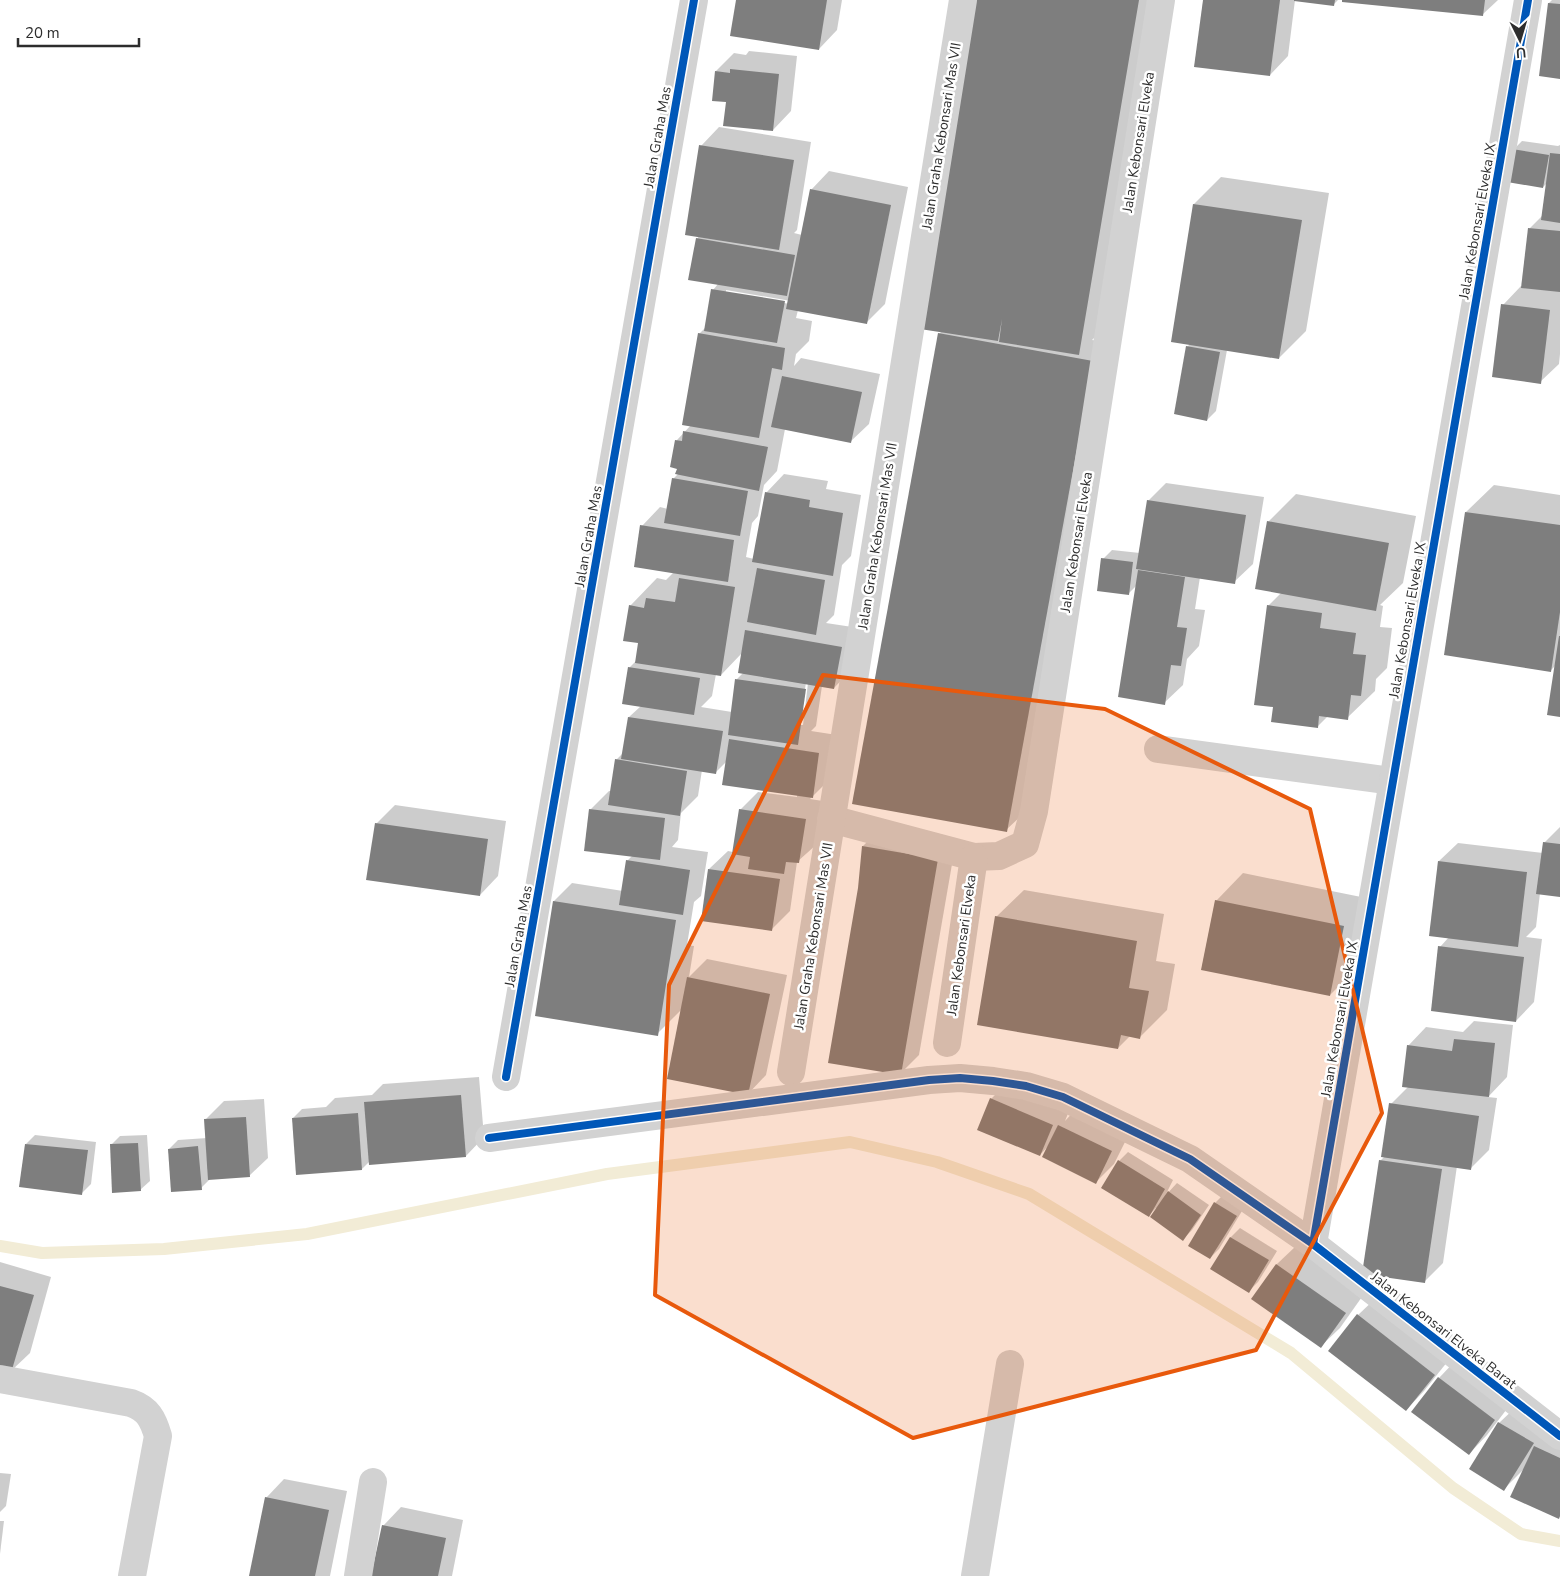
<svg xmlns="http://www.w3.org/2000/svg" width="1560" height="1576" viewBox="0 0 1560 1576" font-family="'Nunito Sans',sans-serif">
<rect width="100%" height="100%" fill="#fff"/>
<g fill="#0003" fill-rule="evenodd">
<path d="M 737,0 L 842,0 L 837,30 L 819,49 Z"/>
<path d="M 977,0 L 1154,0 L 1097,335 L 1092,340 L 1111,343 L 1025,812 L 1006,830 L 939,334 L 942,331 Z"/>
<path d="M 1205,0 L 1338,0 L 1333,5 L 1295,0 L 1288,56 L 1270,75 Z"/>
<path d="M 1344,0 L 1498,0 L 1482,15 Z"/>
<path d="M 1552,0 L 1560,0 L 1560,78 L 1549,3 Z"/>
<path d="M 749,51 L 797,56 L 791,111 L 773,130 L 727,101 L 716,71 L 734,53 L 746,55 Z"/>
<path d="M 719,127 L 811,142 L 797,230 L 794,233 L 802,235 L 811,190 L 829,171 L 908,187 L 885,304 L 866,323 L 798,310 L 796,318 L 812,321 L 809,341 L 796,354 L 794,366 L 801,358 L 880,374 L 869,424 L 850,442 L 785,429 L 777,471 L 764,485 L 758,516 L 752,523 L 746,557 L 754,559 L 766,493 L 784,474 L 828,481 L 826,489 L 861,495 L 851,556 L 842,565 L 834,615 L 826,623 L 859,628 L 852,669 L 834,688 L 822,686 L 816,726 L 811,731 L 837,735 L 831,778 L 810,799 L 823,801 L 817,844 L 797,862 L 790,911 L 772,929 L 709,869 L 728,851 L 733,852 L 740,810 L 758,792 L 797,797 L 797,795 L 727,761 L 716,772 L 702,770 L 698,796 L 681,813 L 678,840 L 672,847 L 708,852 L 701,896 L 694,902 L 687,945 L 694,946 L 689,977 L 707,959 L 787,975 L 766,1075 L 748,1094 L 682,1009 L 657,1034 L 545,954 L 554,901 L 572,883 L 623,891 L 627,861 L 633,855 L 590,810 L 609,791 L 611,791 L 616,760 L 623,753 L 629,717 L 641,706 L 629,668 L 637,660 L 639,642 L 630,606 L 657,578 L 666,580 L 674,572 L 642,526 L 660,507 L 668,509 L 673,479 L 678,474 L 677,440 L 691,425 L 699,334 L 706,327 L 713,290 L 718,284 L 697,239 L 699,236 L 701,146 ZM 726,290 L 791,301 L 790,304 L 726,293 ZM 742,653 L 744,672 L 737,679 L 732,712 L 701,707 L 712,696 L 716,674 L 721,675 ZM 806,682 L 808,683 L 803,725 L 800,725 Z"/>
<path d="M 1522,141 L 1558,146 L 1560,145 L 1560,354 L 1559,364 L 1540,382 L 1503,305 L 1521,286 L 1523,286 L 1530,228 L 1543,215 L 1548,182 L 1543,187 L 1513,150 Z"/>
<path d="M 1221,177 L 1329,193 L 1306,331 L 1279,358 L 1227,350 L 1216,411 L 1207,420 L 1187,347 L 1190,344 L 1194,204 Z"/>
<path d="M 1166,483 L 1264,497 L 1253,564 L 1234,582 L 1200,577 L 1195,609 L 1205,610 L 1199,646 L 1187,659 L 1183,685 L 1164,703 L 1137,585 L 1128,594 L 1103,559 L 1112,550 L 1140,553 L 1148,501 Z"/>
<path d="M 1494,485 L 1560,495 L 1560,716 L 1556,665 L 1551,670 L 1466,512 Z"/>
<path d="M 1296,494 L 1416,516 L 1403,583 L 1380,605 L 1383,606 L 1380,627 L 1392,628 L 1387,668 L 1376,679 L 1375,691 L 1347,718 L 1328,716 L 1317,727 L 1275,706 L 1268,606 L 1281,593 L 1268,522 Z"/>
<path d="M 395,805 L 506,821 L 498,876 L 480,895 L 376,824 Z"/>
<path d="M 1560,827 L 1560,896 L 1540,893 L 1536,927 L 1526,937 L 1542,939 L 1534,1002 L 1516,1021 L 1440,947 L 1449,937 L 1439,861 L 1458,843 L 1543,853 L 1544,843 Z"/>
<path d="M 881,828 L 956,841 L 919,1055 L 900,1074 L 863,846 Z"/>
<path d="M 1243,873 L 1371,899 L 1357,968 L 1330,995 L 1216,901 Z"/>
<path d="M 1024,890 L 1164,914 L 1156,961 L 1175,964 L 1167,1010 L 1140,1037 L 1130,1036 L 1118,1048 L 996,917 Z"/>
<path d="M 1474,1021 L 1513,1025 L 1507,1077 L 1488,1097 L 1497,1098 L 1489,1150 L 1471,1168 L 1457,1166 L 1443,1263 L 1424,1282 L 1380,1161 L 1385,1156 L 1391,1104 L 1408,1087 L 1408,1046 L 1426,1027 L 1463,1032 Z"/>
<path d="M 479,1077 L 484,1137 L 466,1156 L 370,1161 L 362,1169 L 293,1118 L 302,1109 L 326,1107 L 335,1098 L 372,1095 L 383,1084 Z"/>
<path d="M 1009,1081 L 1071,1106 L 1065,1121 L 1077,1108 L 1130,1132 L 1114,1164 L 1096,1182 L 1049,1145 L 1040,1155 L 991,1099 Z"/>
<path d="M 264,1099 L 268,1158 L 249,1176 L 210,1179 L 201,1188 L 169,1149 L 178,1140 L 207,1138 L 205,1120 L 224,1101 Z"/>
<path d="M 35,1135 L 96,1142 L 91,1184 L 82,1193 L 26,1144 Z"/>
<path d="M 147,1135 L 150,1181 L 140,1190 L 111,1145 L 120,1136 Z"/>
<path d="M 1128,1152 L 1173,1180 L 1165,1196 L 1177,1183 L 1209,1205 L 1192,1230 L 1183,1239 L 1156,1208 L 1149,1215 L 1119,1161 Z"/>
<path d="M 1224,1194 L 1245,1206 L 1219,1249 L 1210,1258 L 1215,1203 Z"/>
<path d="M 1240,1228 L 1277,1251 L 1258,1282 L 1249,1291 L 1212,1269 L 1231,1237 Z"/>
<path d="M 1296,1246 L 1364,1294 L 1340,1328 L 1321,1346 L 1253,1299 L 1277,1264 Z"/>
<path d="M 0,1262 L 51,1277 L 30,1353 L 11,1371 L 0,1368 Z"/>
<path d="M 1377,1297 L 1452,1356 L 1424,1391 L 1406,1410 L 1358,1315 Z"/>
<path d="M 1457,1359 L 1513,1401 L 1487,1435 L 1469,1454 L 1439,1378 Z"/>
<path d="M 1518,1405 L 1560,1431 L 1560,1516 L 1558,1518 L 1525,1468 L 1503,1490 L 1499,1423 Z"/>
<path d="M 0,1473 L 11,1474 L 6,1506 L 0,1512 Z"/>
<path d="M 284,1479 L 347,1491 L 330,1576 L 250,1576 L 266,1498 Z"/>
<path d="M 401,1507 L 463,1520 L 452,1576 L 373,1576 L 383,1526 Z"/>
<path d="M 0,1521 L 4,1521 L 0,1554 Z"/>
</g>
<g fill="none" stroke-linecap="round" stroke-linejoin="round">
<path stroke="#f2ecd6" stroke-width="12" d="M 0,1246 L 42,1253 L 164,1249 L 307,1234 L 607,1174 L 850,1142 L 937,1162 L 1029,1194 L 1291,1353 L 1453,1488 L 1521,1534 L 1560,1541"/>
</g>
<g fill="#7e7e7e">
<path d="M 736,0 L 827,0 L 819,50 L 730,36 Z"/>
<path d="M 976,0 L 1139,0 L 1079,355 L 999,342 L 1002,319 L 998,341 L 920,329 Z"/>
<path d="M 1203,0 L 1280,0 L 1270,76 L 1194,67 Z"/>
<path d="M 1294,0 L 1335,0 L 1334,6 L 1294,1 Z"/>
<path d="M 1342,0 L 1485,0 L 1483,16 L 1342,2 Z"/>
<path d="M 1548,3 L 1560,4 L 1560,79 L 1539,76 Z"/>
<path d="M 730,69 L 779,74 L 773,131 L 723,126 L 726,102 L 712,101 L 715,71 L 730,73 Z"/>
<path d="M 699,145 L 794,160 L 779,250 L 685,235 Z"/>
<path d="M 1512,149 L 1549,155 L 1543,188 L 1507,182 Z"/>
<path d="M 1550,153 L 1560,154 L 1560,223 L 1541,220 Z"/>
<path d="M 810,189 L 891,205 L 867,324 L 786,309 Z"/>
<path d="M 1193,204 L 1302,220 L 1279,359 L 1171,342 Z"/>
<path d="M 1528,228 L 1560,231 L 1560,292 L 1521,288 Z"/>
<path d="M 696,238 L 795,255 L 787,296 L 688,280 Z"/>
<path d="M 711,289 L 785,301 L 777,343 L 704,331 Z"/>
<path d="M 1501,304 L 1550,310 L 1541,384 L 1492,377 Z"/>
<path d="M 698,333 L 785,348 L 782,370 L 772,368 L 759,438 L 682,425 Z"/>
<path d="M 938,333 L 1093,361 L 1007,832 L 852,804 Z"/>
<path d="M 1186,346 L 1220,352 L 1207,421 L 1174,414 Z"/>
<path d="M 782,376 L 862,392 L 851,443 L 771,427 Z"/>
<path d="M 683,431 L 768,447 L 759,491 L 675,474 L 677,469 L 670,467 L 675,440 L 682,441 Z"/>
<path d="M 672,478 L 748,491 L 740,536 L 664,523 Z"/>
<path d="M 765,492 L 810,500 L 809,507 L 843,513 L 833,576 L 752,562 Z"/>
<path d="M 1147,500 L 1246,515 L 1235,584 L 1136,569 Z"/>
<path d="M 1465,512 L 1560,525 L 1560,612 L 1551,672 L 1444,655 Z"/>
<path d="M 1267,521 L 1389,543 L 1376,611 L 1255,589 Z"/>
<path d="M 640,525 L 734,540 L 728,582 L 634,567 Z"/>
<path d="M 1101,558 L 1133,562 L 1129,595 L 1097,591 Z"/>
<path d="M 757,568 L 825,580 L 816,635 L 747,622 Z"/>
<path d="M 1138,570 L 1185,577 L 1177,627 L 1187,628 L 1181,666 L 1171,665 L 1165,705 L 1118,697 Z"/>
<path d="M 679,578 L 735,587 L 721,676 L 635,663 L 638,643 L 623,641 L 629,605 L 644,608 L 646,598 L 675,602 Z"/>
<path d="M 1267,605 L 1322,613 L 1320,628 L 1356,633 L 1353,654 L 1366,655 L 1361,696 L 1351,695 L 1348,720 L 1319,716 L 1318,728 L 1271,722 L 1273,707 L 1254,705 Z"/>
<path d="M 745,630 L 842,647 L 834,689 L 738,673 Z"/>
<path d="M 1559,636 L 1560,636 L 1560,717 L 1547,715 Z"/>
<path d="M 628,667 L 700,678 L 694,715 L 622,704 Z"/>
<path d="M 735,679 L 806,689 L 798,745 L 728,735 Z"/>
<path d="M 628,717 L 723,731 L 716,774 L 621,759 Z"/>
<path d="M 729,739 L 819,753 L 813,798 L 722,785 Z"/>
<path d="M 615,759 L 687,771 L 680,816 L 608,805 Z"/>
<path d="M 589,809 L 665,818 L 660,860 L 584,851 Z"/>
<path d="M 739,809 L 806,819 L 799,863 L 786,862 L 784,874 L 748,869 L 750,857 L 732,854 Z"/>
<path d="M 375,823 L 488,839 L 480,896 L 366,880 Z"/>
<path d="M 1543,842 L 1560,844 L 1560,897 L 1536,894 Z"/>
<path d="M 862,846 L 938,859 L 901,1075 L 828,1063 L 858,888 Z"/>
<path d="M 626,860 L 690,870 L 683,915 L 619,905 Z"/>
<path d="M 1438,861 L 1527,872 L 1518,947 L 1429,936 Z"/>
<path d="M 708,869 L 780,879 L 772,931 L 701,921 Z"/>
<path d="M 1215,900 L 1344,926 L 1330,996 L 1201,970 Z"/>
<path d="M 553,901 L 676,920 L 658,1036 L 535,1016 Z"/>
<path d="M 995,916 L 1137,941 L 1129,988 L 1149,991 L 1140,1039 L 1121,1035 L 1118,1049 L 977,1025 Z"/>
<path d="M 1438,946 L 1524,957 L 1516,1022 L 1431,1011 Z"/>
<path d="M 687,977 L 770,994 L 748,1095 L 667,1079 Z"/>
<path d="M 1454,1039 L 1495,1043 L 1489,1097 L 1402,1087 L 1407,1045 L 1452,1051 Z"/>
<path d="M 461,1095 L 466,1157 L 369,1165 L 364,1102 Z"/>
<path d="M 990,1098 L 1053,1125 L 1040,1156 L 977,1130 Z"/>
<path d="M 1389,1103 L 1479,1116 L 1471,1170 L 1381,1157 Z"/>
<path d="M 358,1113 L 362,1170 L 296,1175 L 292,1118 Z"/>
<path d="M 246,1117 L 250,1177 L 208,1180 L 204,1119 Z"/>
<path d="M 1058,1125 L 1112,1151 L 1096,1184 L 1042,1157 Z"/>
<path d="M 138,1143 L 141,1191 L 112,1193 L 110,1144 Z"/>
<path d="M 25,1144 L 88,1150 L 82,1195 L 19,1187 Z"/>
<path d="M 198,1146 L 202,1190 L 171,1192 L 168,1149 Z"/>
<path d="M 1118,1160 L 1165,1189 L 1149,1217 L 1101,1188 Z"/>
<path d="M 1379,1160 L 1442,1169 L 1425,1283 L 1362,1274 Z"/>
<path d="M 1168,1191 L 1201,1215 L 1183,1241 L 1150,1217 Z"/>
<path d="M 1214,1202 L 1237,1216 L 1210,1259 L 1188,1246 Z"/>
<path d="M 1230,1237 L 1269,1260 L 1249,1293 L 1210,1269 Z"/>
<path d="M 1276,1264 L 1346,1313 L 1321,1348 L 1251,1299 Z"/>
<path d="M 0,1286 L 34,1295 L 11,1373 L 0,1370 Z"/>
<path d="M 1357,1314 L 1435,1375 L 1406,1411 L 1328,1351 Z"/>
<path d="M 1438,1377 L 1495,1420 L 1469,1455 L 1411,1412 Z"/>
<path d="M 1498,1422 L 1534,1443 L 1504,1491 L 1469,1469 Z"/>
<path d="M 1534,1446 L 1560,1458 L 1560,1516 L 1559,1519 L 1510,1497 Z"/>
<path d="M 265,1497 L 329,1510 L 315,1576 L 249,1576 Z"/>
<path d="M 382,1525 L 446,1538 L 438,1576 L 371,1576 Z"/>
</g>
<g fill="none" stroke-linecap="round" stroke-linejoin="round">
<g stroke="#d2d2d2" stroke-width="28">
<path d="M 1158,749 L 1392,781"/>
<path d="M 831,819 L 974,857 L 999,856 L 1025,844 L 1034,811 L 1161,0"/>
<path d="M 947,1043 L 974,857"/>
<path d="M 791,1072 L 963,0"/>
<path d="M 506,1077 L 694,0"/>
<path d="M 489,1138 L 929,1080 L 960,1078 L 993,1081 L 1026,1086 L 1063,1097 L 1190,1159 L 1313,1244 L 1560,1436"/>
<path d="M 1313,1244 L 1528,0"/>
<path d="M 0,1379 L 131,1403 C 148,1409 153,1419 158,1436 L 132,1576"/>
<path d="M 358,1576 L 373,1482"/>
<path d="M 975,1576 L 1010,1364"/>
</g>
<defs>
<g id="cycleway">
<path d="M 506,1077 L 694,0"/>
<path d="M 489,1138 L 929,1080 L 960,1078 L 993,1081 L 1026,1086 L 1063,1097 L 1190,1159 L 1313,1244 L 1560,1436"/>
<path d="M 1313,1244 L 1528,0"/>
</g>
</defs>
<use href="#cycleway" stroke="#fff" stroke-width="11"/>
<use href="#cycleway" stroke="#0057b8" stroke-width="8"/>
</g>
<path fill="#e8590c" fill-opacity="0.2" stroke="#e8590c" stroke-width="4" stroke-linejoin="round" d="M 823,675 L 1105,709 L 1310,809 L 1382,1113 L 1256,1350 L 913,1438 L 655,1295 L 669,985 Z"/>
<g text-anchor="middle" stroke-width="5" stroke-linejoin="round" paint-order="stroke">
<g font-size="14" fill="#2d2d2d" stroke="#fff">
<text transform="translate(941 136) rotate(-81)" y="5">Jalan Graha Kebonsari Mas VII</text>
<text transform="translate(657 137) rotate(-80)" y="5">Jalan Graha Mas</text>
<text transform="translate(1138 142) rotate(-81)" y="5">Jalan Kebonsari Elveka</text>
<text transform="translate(1477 221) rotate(-80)" y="5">Jalan Kebonsari Elveka IX</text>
<text transform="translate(588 536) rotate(-80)" y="5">Jalan Graha Mas</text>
<text transform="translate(877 536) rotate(-81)" y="5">Jalan Graha Kebonsari Mas VII</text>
<text transform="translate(1076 542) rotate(-81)" y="5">Jalan Kebonsari Elveka</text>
<text transform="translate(1407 620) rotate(-80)" y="5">Jalan Kebonsari Elveka IX</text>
<text transform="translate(518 936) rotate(-80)" y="5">Jalan Graha Mas</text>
<text transform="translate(813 936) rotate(-81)" y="5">Jalan Graha Kebonsari Mas VII</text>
<text transform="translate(961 945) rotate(-82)" y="5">Jalan Kebonsari Elveka</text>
<text transform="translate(1339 1019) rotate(-80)" y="5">Jalan Kebonsari Elveka IX</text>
<text transform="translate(1444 1330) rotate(38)" y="5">Jalan Kebonsari Elveka Barat</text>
</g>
</g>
<g transform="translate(1520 40) rotate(175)" stroke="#ffffff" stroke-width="4" paint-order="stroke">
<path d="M0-4L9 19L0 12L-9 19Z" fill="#2d2d2d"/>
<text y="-8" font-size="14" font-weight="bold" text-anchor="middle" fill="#2d2d2d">U</text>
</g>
<path d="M18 38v8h121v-8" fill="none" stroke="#2d2d2d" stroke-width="2.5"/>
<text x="25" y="38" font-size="15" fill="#2d2d2d" stroke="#ffffff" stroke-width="4" paint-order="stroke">20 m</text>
</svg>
